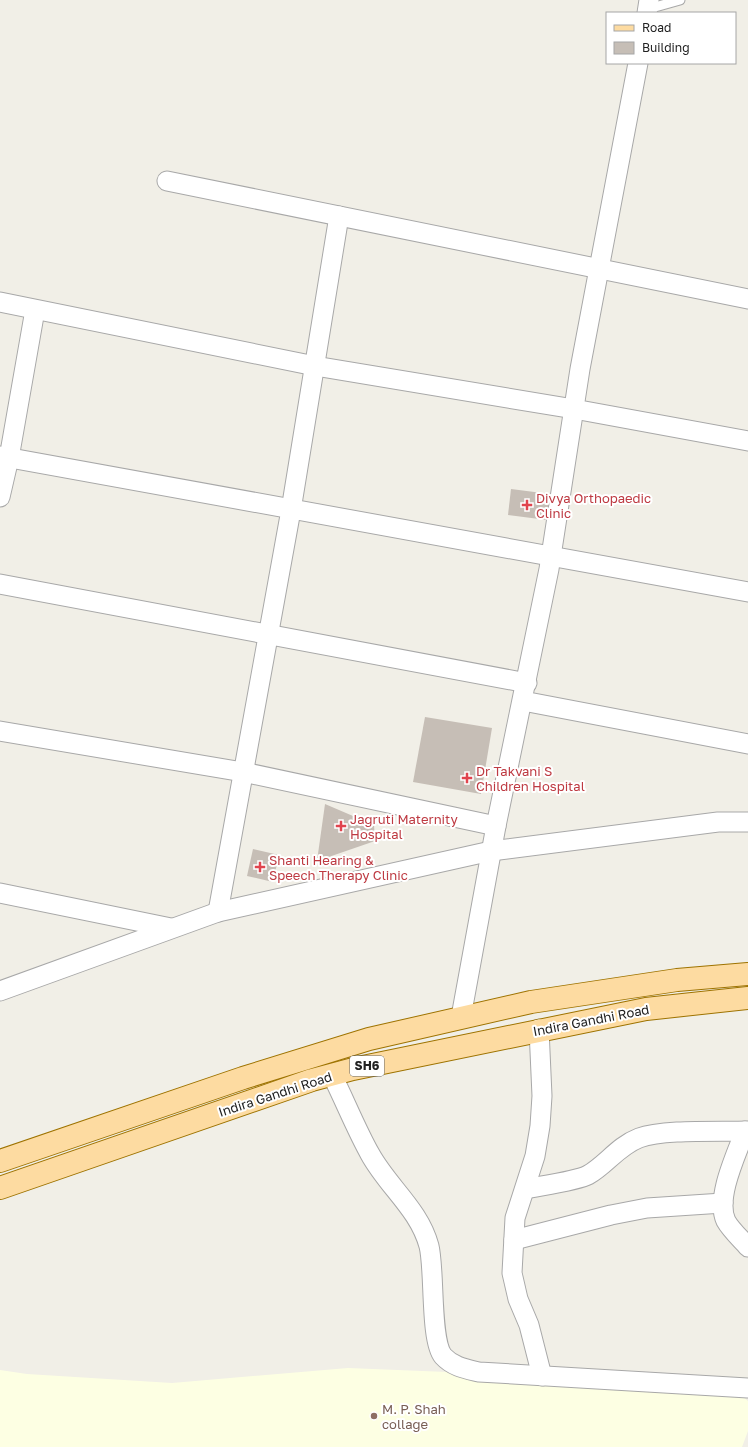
<svg xmlns="http://www.w3.org/2000/svg" width="748" height="1447" viewBox="0 0 748 1447" font-family="'Golos Text',sans-serif">
<rect width="100%" height="100%" fill="#f1efe7"/>
<path fill="#fdffe3" d="M 348,1368 L 497,1374 L 737,1392 L 748,1401 L 748,1431 L 742,1447 L 0,1447 L 0,1370 L 27,1374 L 172,1383 Z"/>
<g fill="#c6beb6">
<path d="M 511,489 L 550,494 L 547,520 L 508,515 Z"/>
<path d="M 425,717 L 492,728 L 481,794 L 413,782 Z"/>
<path d="M 325,804 L 374,825 L 375,841 L 317,861 Z"/>
<path d="M 253,849 L 279,855 L 273,882 L 247,876 Z"/>
</g>
<g fill="none" stroke-linecap="round" stroke-linejoin="round">
<defs>
<path id="service" d="M 648,9 L 680,0"/>
<g id="minor">
<path d="M 647,13 L 649,0"/>
<path d="M 167,181 L 748,299"/>
<path d="M 0,302 L 315,366 L 574,409 L 748,441"/>
<path d="M 0,456 L 748,592"/>
<path d="M 0,497 L 9,458 L 35,310"/>
<path d="M 0,584 L 527,683"/>
<path d="M 523,701 L 748,744"/>
<path d="M 0,731 L 243,772 L 496,826"/>
<path d="M 0,893 L 171,928"/>
<path d="M 218,912 L 291,510 L 339,216"/>
<path d="M 0,991 L 218,912 L 491,851 L 718,822 L 748,822"/>
<path d="M 461,1017 L 496,826 L 549,569 L 580,369 L 638,63"/>
<path d="M 539,1029 L 542,1096 L 540,1126 L 535,1156 L 515,1218 L 512,1273 L 518,1299 L 529,1325 L 542,1376"/>
<path d="M 332,1075 C 345,1101 356,1129 370,1154 C 388,1187 419,1209 429,1246 C 435,1270 430,1340 443,1356 C 453,1367 466,1369 479,1372 L 748,1388"/>
<path d="M 745,1131 C 737,1153 715,1198 726,1221 C 731,1230 741,1239 748,1247"/>
<path d="M 525,1189 C 539,1186 577,1181 588,1175 C 606,1165 618,1146 639,1138 C 664,1129 719,1132 748,1131"/>
<path d="M 514,1240 L 611,1215 L 647,1208 L 723,1203"/>
</g>
<g id="primary">
<path d="M 0,1161 L 243,1078 L 369,1039 L 531,1002 L 677,980 L 748,974"/>
<path d="M 0,1188 L 312,1080 L 353,1069 L 646,1009 L 748,998"/>
</g>
</defs>
<use href="#service" stroke="#a8a8a8" stroke-width="11"/>
<use href="#minor" stroke="#a8a8a8" stroke-width="21"/>
<use href="#primary" stroke="#9e7300" stroke-width="24"/>
<use href="#service" stroke="#fff" stroke-width="9"/>
<use href="#minor" stroke="#fff" stroke-width="19"/>
<use href="#primary" stroke="#fddba1" stroke-width="22"/>
</g>
<g fill="#e0444e" stroke="#fff" stroke-width="1.5">
<path d="M525 499h4v4h4v4h-4v4h-4v-4h-4v-4h4z"/>
<path d="M465 772h4v4h4v4h-4v4h-4v-4h-4v-4h4z"/>
<path d="M339 820h4v4h4v4h-4v4h-4v-4h-4v-4h4z"/>
<path d="M258 861h4v4h4v4h-4v4h-4v-4h-4v-4h4z"/>
</g>
<circle fill="#8d6e63" stroke="#fff" stroke-width="1.5" cx="374" cy="1416" r="4"/>
<g text-anchor="middle" stroke-width="4" stroke-linejoin="round" paint-order="stroke">
<rect fill="#fff" stroke="#646464" stroke-width="1" x="350" y="1056" width="34" height="20" rx="3"/>
<g font-size="12" font-weight="bold" fill="#212121">
<text x="367" y="1070">SH6</text>
</g>
<g font-size="13" fill="#be3a42" stroke="#fff" text-anchor="start">
<text x="536" y="503">Divya Orthopaedic<tspan x="536" dy="15">Clinic</tspan></text>
<text x="476" y="776">Dr Takvani S<tspan x="476" dy="15">Children Hospital</tspan></text>
<text x="350" y="824">Jagruti Maternity<tspan x="350" dy="15">Hospital</tspan></text>
<text x="269" y="865">Shanti Hearing &amp;<tspan x="269" dy="15">Speech Therapy Clinic</tspan></text>
</g>
<g font-size="13" fill="#212121" stroke="#fff">
<text transform="translate(591 1020) rotate(-11)" y="5">Indira Gandhi Road</text>
<text transform="translate(275 1094) rotate(-18)" y="5">Indira Gandhi Road</text>
</g>
<g font-size="13" fill="#785e54" stroke="#fff" text-anchor="start">
<text x="382" y="1414">M. P. Shah<tspan x="382" dy="15">collage</tspan></text>
</g>
</g>
<rect x="606" y="12" width="130" height="52" fill="#ffffff" stroke="#a6a6a6"/>
<rect x="614" y="25" width="20" height="6" fill="#fddba1" stroke="#a6a6a6"/>
<text x="642" y="32" font-size="12" fill="#212121">Road</text>
<rect x="614" y="42" width="20" height="12" fill="#c6beb6" stroke="#a6a6a6"/>
<text x="642" y="52" font-size="12" fill="#212121">Building</text>
</svg>
